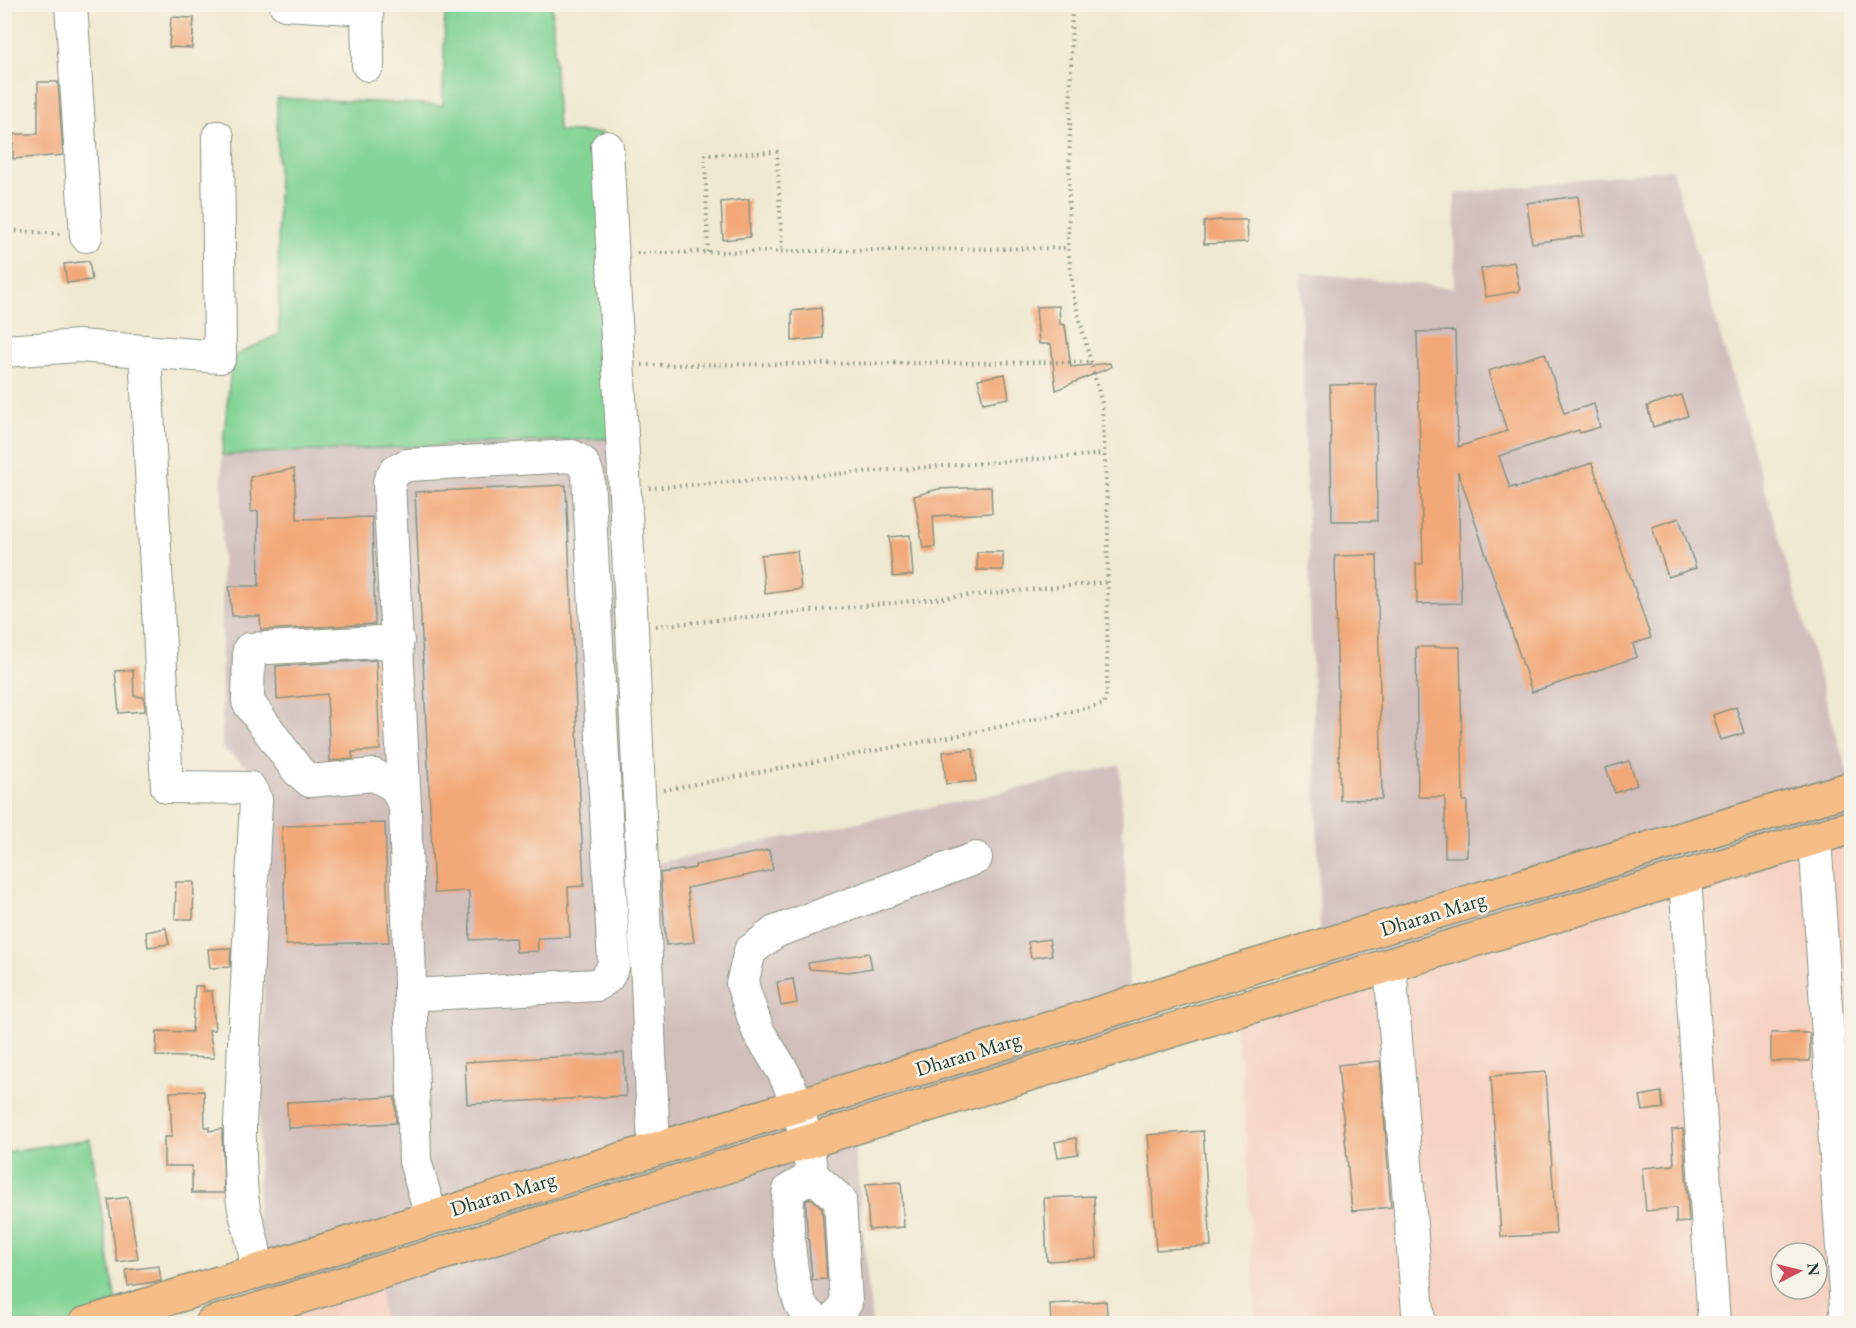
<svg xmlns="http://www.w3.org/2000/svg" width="1856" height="1328" viewBox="0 0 1856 1328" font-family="'EB Garamond',serif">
<rect width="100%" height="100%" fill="#f7f3e8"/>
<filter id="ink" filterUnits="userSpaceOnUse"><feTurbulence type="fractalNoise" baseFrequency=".0167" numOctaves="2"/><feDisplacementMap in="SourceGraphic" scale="12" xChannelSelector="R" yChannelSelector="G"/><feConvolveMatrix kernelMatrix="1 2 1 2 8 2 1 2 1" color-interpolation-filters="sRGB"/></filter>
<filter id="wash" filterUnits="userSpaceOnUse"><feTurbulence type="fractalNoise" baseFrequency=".008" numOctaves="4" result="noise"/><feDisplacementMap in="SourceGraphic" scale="24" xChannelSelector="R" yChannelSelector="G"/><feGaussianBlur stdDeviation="1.35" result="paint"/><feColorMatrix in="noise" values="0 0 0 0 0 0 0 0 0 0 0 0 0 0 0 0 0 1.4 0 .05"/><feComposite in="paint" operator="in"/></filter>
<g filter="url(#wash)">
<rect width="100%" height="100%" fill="#f0e9d1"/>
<g fill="#f5d2c2" fill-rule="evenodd">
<path d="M 1851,827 L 1851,1323 L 1256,1323 L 1241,1066 L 1232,1012 ZM 1781,1253 L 1817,1253 L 1817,1289 L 1781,1289 Z"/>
<path d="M 379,1272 L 383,1323 L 211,1324 Z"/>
</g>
<g fill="#d1bfbd">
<path d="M 1672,169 L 1851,785 L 1851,827 L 1322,987 L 1300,272 L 1454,288 L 1455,194 Z"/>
<path d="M 616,438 L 634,868 L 1009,791 L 1120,765 L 1133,1044 L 853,1128 L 872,1323 L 383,1323 L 379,1272 L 261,1308 L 256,1247 L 271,787 L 222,747 L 222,455 Z"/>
</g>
<g fill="#83d495" stroke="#518864" stroke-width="1.5">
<path d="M 445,5 L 552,5 L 558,131 L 602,133 L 616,438 L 222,455 L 232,357 L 279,334 L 277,98 L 443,105 Z"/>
<path d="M 90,1139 L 119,1323 L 5,1324 L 5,1152 Z"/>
</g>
<g id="blocks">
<g fill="#f3a877">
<path d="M 171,17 L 194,18 L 192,48 L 169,47 Z"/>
<path d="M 38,82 L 58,82 L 63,155 L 13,159 L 13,134 L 38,134 Z"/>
<path d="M 1578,196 L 1583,236 L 1532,243 L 1527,203 Z"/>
<path d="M 749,199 L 750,237 L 723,240 L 721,202 Z"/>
<path d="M 1220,220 L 1247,220 L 1248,242 L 1204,244 L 1204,222 Z"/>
<path d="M 89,261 L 92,280 L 67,283 L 64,264 Z"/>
<path d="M 1514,262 L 1520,291 L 1486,297 L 1481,269 Z"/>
<path d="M 1059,306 L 1060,324 L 1065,325 L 1071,367 L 1110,363 L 1111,367 L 1056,390 L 1051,344 L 1039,344 L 1036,307 Z"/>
<path d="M 821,308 L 823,338 L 792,341 L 792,311 Z"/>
<path d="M 1455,331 L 1458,447 L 1507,431 L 1488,371 L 1545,353 L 1564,413 L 1594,404 L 1600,427 L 1580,433 L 1579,430 L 1499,456 L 1510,488 L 1516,486 L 1516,488 L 1592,463 L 1651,638 L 1633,644 L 1637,657 L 1532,692 L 1458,471 L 1461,603 L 1417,604 L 1416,564 L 1423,564 L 1417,332 Z"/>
<path d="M 1005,374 L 1009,398 L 983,403 L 978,379 Z"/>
<path d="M 1376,384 L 1377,521 L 1332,521 L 1330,385 Z"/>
<path d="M 1681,395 L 1688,416 L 1653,427 L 1647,406 Z"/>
<path d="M 294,469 L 297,519 L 372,517 L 375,624 L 261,630 L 260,616 L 232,616 L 229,586 L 259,586 L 258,511 L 251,512 L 250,477 Z"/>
<path d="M 566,485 L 584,886 L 568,887 L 570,937 L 537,938 L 538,951 L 516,952 L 515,938 L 470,940 L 469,891 L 434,893 L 415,492 Z"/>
<path d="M 991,487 L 992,513 L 933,516 L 935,547 L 923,548 L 914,496 L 938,489 Z"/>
<path d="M 1679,518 L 1696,568 L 1668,577 L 1652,527 Z"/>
<path d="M 910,535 L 913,575 L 893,577 L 889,537 Z"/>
<path d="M 797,551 L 801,589 L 765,594 L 761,555 Z"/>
<rect x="977" y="552" width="26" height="18"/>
<path d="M 1377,555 L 1382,799 L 1340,800 L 1335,556 Z"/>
<path d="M 1416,647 L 1460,647 L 1463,801 L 1467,801 L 1467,857 L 1445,857 L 1445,797 L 1418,797 Z"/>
<path d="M 376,660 L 380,750 L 352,752 L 353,759 L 330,761 L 327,694 L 277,699 L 276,666 Z"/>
<path d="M 133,670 L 134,696 L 144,697 L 145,711 L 119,713 L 115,671 Z"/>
<path d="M 1736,707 L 1744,733 L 1721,740 L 1713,715 Z"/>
<path d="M 973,749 L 976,781 L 946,784 L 943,752 Z"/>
<path d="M 1629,761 L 1637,785 L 1615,793 L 1606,768 Z"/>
<path d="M 385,823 L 389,942 L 286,945 L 282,826 Z"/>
<path d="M 769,850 L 773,870 L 687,888 L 694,942 L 666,945 L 660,873 L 695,868 L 695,865 Z"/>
<path d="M 176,882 L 194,882 L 193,919 L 175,919 Z"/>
<path d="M 166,928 L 169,944 L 148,947 L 146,932 Z"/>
<path d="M 1049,939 L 1052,955 L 1031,958 L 1028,942 Z"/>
<path d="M 231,948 L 230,967 L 210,968 L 208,949 Z"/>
<path d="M 869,953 L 872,968 L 849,972 L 809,969 L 808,963 Z"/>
<path d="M 793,979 L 797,1003 L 781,1006 L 777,982 Z"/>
<path d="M 195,986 L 203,986 L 203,991 L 212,991 L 215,1030 L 209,1030 L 214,1058 L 156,1056 L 157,1031 L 192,1032 Z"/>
<rect x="1771" y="1033" width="39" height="28"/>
<path d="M 624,1053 L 626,1096 L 467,1104 L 465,1062 Z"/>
<path d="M 1380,1061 L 1391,1207 L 1352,1211 L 1338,1065 Z"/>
<path d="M 1546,1072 L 1556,1234 L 1501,1237 L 1491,1076 Z"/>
<path d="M 204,1091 L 205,1127 L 209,1127 L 209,1131 L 222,1129 L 224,1193 L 192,1193 L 192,1166 L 164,1166 L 164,1137 L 172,1137 L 170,1092 Z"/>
<path d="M 1661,1092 L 1663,1108 L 1643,1111 L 1640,1096 Z"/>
<path d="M 395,1097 L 396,1123 L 288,1128 L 287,1102 Z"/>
<path d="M 1683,1129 L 1689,1222 L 1676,1223 L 1676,1208 L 1646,1211 L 1642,1168 L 1674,1165 L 1672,1130 Z"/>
<path d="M 1203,1131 L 1211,1246 L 1156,1250 L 1148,1135 Z"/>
<path d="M 1076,1138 L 1078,1154 L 1058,1157 L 1055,1142 Z"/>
<path d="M 901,1182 L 904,1227 L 869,1230 L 866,1184 Z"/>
<path d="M 1094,1196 L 1097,1258 L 1047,1261 L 1044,1198 Z"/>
<path d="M 128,1197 L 138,1259 L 117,1262 L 108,1200 Z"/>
<path d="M 811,1198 L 822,1208 L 827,1279 L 812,1280 L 812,1277 L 806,1215 L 806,1201 Z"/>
<path d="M 159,1266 L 161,1281 L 128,1286 L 126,1270 Z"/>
<path d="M 1106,1301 L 1108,1323 L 1051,1323 L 1050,1304 Z"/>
</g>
</g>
</g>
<g filter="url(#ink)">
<use href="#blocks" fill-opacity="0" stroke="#889382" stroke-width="1.5"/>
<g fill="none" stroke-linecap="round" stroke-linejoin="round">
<defs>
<g id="minor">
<path d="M 71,4 L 86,236"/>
<path d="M 285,4 L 367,9"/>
<path d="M 367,4 L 368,65"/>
<path d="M 607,147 L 632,628 L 654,1148"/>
<path d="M 4,351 L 79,346 L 220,357 L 218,137"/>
<path d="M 145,351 L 167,787 L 250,788 L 256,800 L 240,1124 C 240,1152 239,1181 244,1209 C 249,1230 256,1248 256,1269"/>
<path d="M 398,641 L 249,649 L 248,702 L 298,771 L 310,781 L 374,775 L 395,786 L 405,807 L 415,1161 L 431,1216"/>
<path d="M 405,807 L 389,482 L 395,471 L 407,465 L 572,456 L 582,462 L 588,475 L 614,964 L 608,977 L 597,985 L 410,995"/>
<path d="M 1815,838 L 1847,1324"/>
<path d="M 1685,877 L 1714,1324"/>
<path d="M 1390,966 L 1419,1324"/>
<path d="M 813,1176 L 789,1190 C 785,1216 790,1280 801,1305 C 804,1312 815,1318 821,1324"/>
<path d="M 832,1324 L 846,1303 L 840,1200 L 813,1176 L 798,1105 L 784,1073 L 758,1031 L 742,984 L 750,951 L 775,932 L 976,858"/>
</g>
<g id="major">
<path d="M 85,1324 L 1228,974 L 1852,788"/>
<path d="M 211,1324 L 1232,1012 L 1852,827"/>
</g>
</defs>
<use href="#minor" stroke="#889382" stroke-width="34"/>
<use href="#major" stroke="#889382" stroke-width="36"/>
<g stroke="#889382" stroke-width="4" stroke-dasharray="1.5 4.5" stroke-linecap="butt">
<path d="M 4,230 L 61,234"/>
<path d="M 708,252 L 705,155 L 777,152 L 782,251"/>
<path d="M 637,253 L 1068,248"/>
<path d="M 642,365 L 1089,362"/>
<path d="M 649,488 L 1104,454"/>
<path d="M 656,626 L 1109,582"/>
<path d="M 664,790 L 975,732 L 1104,704 L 1107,691 L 1108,525 L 1102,404 L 1074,298 L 1068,248 L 1072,4"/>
</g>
<use href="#minor" stroke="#fff" stroke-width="32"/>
<use href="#major" stroke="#f6be86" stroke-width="33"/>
</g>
</g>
<g text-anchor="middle" stroke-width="5" stroke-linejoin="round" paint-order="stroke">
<g font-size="21" fill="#1f3d34" stroke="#f7f3e8">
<text transform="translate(1433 914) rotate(-17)" y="7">Dharan Marg</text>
<text transform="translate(968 1054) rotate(-17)" y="7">Dharan Marg</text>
<text transform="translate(503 1194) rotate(-17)" y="7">Dharan Marg</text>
</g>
</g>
<rect width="1856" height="1328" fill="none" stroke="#f7f3e8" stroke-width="24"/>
<g transform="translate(1799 1271) rotate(83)"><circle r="28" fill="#f7f3e8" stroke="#a1aaa0" stroke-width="1.5"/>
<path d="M0-4.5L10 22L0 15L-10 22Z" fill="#d1495b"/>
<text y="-9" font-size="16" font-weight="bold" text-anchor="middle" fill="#1f3d34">N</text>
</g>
</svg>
